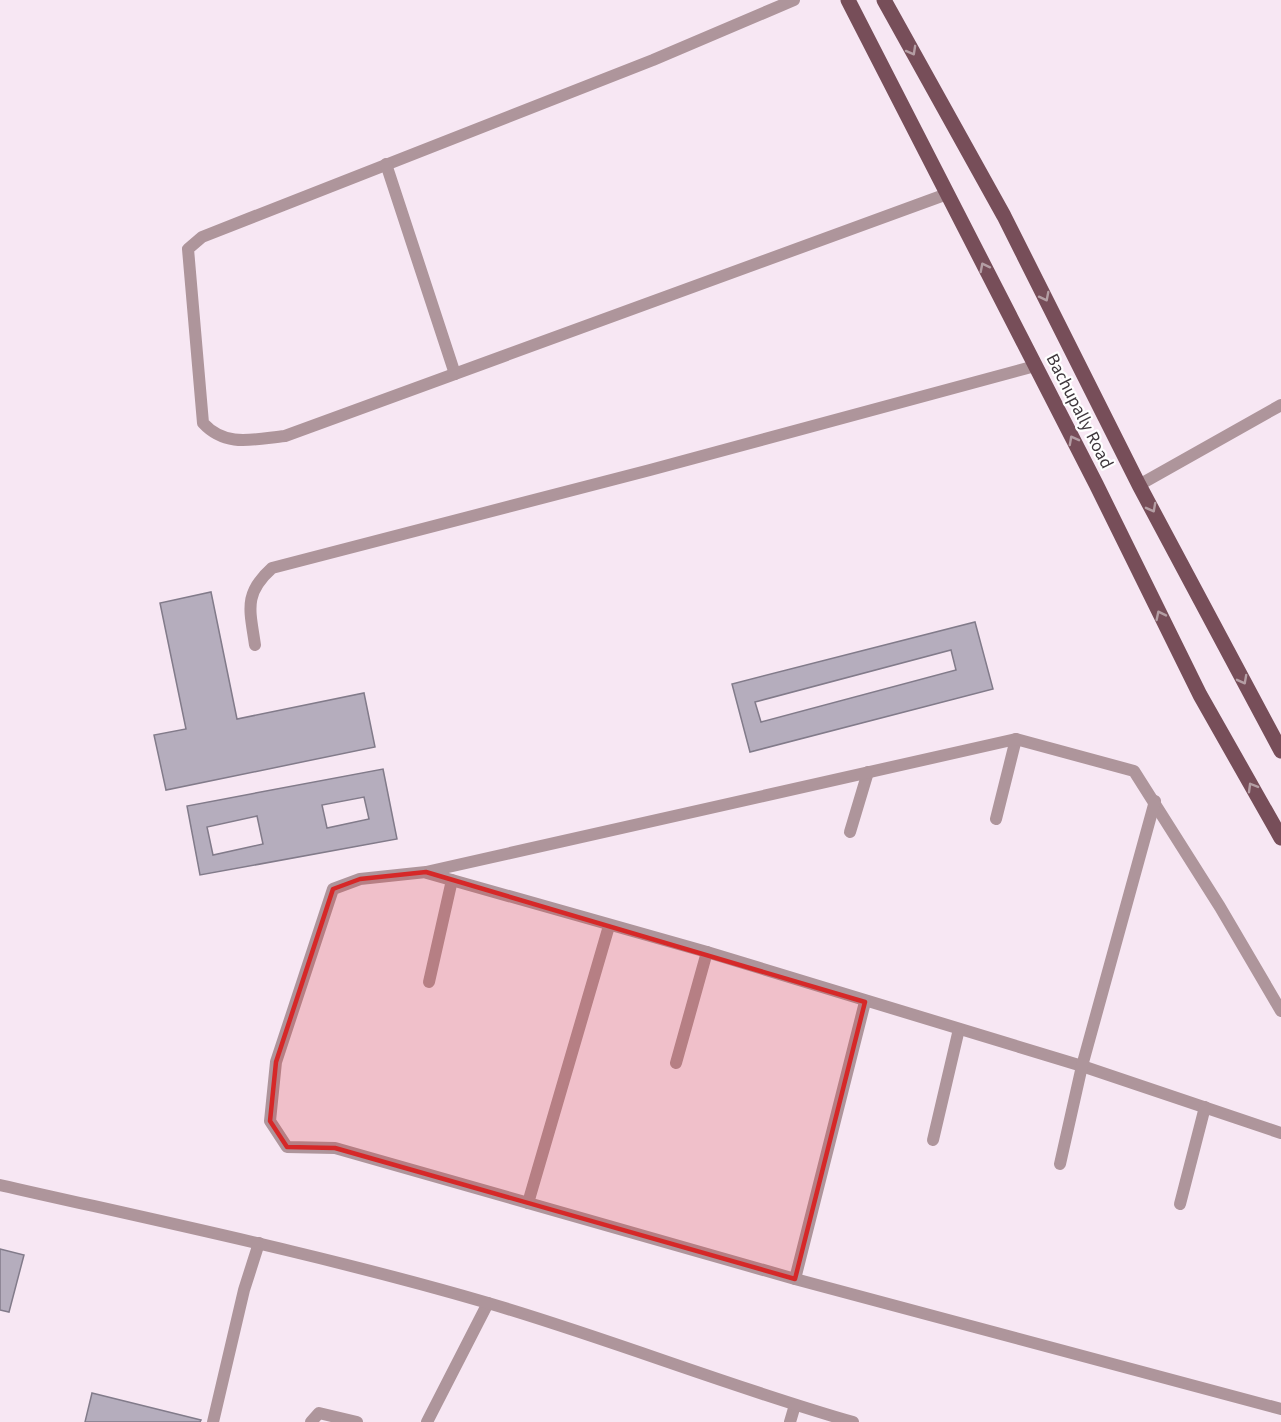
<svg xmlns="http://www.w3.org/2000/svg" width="1281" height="1422" viewBox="0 0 1281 1422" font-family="'Source Sans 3',sans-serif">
<rect width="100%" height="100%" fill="#f7e7f3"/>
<g fill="#b5adbd" stroke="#827b8a" stroke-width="1.5" fill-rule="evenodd">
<path d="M 211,592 L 237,719 L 364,693 L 375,747 L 166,790 L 154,735 L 186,729 L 160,603 Z"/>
<path d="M 975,622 L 993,689 L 750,752 L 732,684 ZM 951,650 L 956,670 L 761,722 L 755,702 Z"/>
<path d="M 383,769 L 397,839 L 200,875 L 187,806 ZM 364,797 L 369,819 L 327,828 L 322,805 ZM 257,816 L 263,844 L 213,855 L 207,827 Z"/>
<path d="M 0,1249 L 24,1255 L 9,1312 L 0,1310 Z"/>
<path d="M 92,1393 L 201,1420 L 200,1422 L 85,1422 Z"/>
</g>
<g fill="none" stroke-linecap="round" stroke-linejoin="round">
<g stroke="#ae959b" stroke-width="12">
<path d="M 794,0 L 653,60 L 202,237 L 188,249 L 203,423 C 226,448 254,439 285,436 L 947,194"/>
<path d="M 386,164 L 455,374"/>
<path d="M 255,645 C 250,610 243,594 272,568 L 650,470 L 1035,366"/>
<path d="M 213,1422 L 244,1290 L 259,1243"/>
<path d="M 311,1422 L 319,1413 L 357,1422"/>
<path d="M 427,1422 L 488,1303"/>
<path d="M 790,1422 L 795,1405"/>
</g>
<g stroke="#ae959b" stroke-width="12">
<path d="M 1139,485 L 1281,405"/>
<path d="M 996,819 L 1016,739"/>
<path d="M 850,832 L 868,772"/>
<path d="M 427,873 L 707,952 L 1082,1066 L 1281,1133"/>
<path d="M 429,982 L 452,880"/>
<path d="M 1281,1011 L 1220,907 L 1134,771 L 1016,739 L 426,872 L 360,879 L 333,889 L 276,1062 L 270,1121 L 287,1147 L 335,1148 L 795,1279 L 1281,1409"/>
<path d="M 676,1063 L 707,952"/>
<path d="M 933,1140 L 959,1029"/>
<path d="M 1060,1164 L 1082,1066 L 1155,801"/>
<path d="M 528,1203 L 609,926"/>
<path d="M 1180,1204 L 1205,1107"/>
<path d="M 795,1279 L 865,1002"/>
</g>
<path stroke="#ae959b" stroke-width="12" d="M 0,1185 C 163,1222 327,1256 488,1303 C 611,1339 730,1387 853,1422"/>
<g stroke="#774e59" stroke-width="15">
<path d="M 848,0 L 1096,484 L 1200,695 L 1281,838"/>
<path d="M 884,0 L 1004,216 L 1139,485 L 1281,751"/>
</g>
</g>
<defs><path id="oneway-chevron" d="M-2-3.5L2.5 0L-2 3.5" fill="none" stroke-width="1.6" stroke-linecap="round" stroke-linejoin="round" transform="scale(1.5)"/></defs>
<g stroke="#b49ea4">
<use href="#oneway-chevron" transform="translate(912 51) rotate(61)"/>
<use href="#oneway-chevron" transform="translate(984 267) rotate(-117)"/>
<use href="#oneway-chevron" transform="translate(1045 297) rotate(63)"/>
<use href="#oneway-chevron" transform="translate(1073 440) rotate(-118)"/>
<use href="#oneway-chevron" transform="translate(1152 508) rotate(62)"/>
<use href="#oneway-chevron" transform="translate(1160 615) rotate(-116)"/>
<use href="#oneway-chevron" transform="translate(1243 680) rotate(62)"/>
<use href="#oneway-chevron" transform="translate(1252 787) rotate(-120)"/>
</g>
<path fill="#d62828" fill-opacity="0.2" stroke="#d62828" stroke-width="4.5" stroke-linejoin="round" d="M 426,872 L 865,1002 L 795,1279 L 335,1148 L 287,1147 L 270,1121 L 276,1062 L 333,889 L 360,879 Z"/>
<g text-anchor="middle" stroke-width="4.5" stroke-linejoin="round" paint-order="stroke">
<g font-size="18" fill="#40393e" stroke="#fff">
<text transform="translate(1080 411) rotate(63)" y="6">Bachupally Road</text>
</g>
</g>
</svg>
